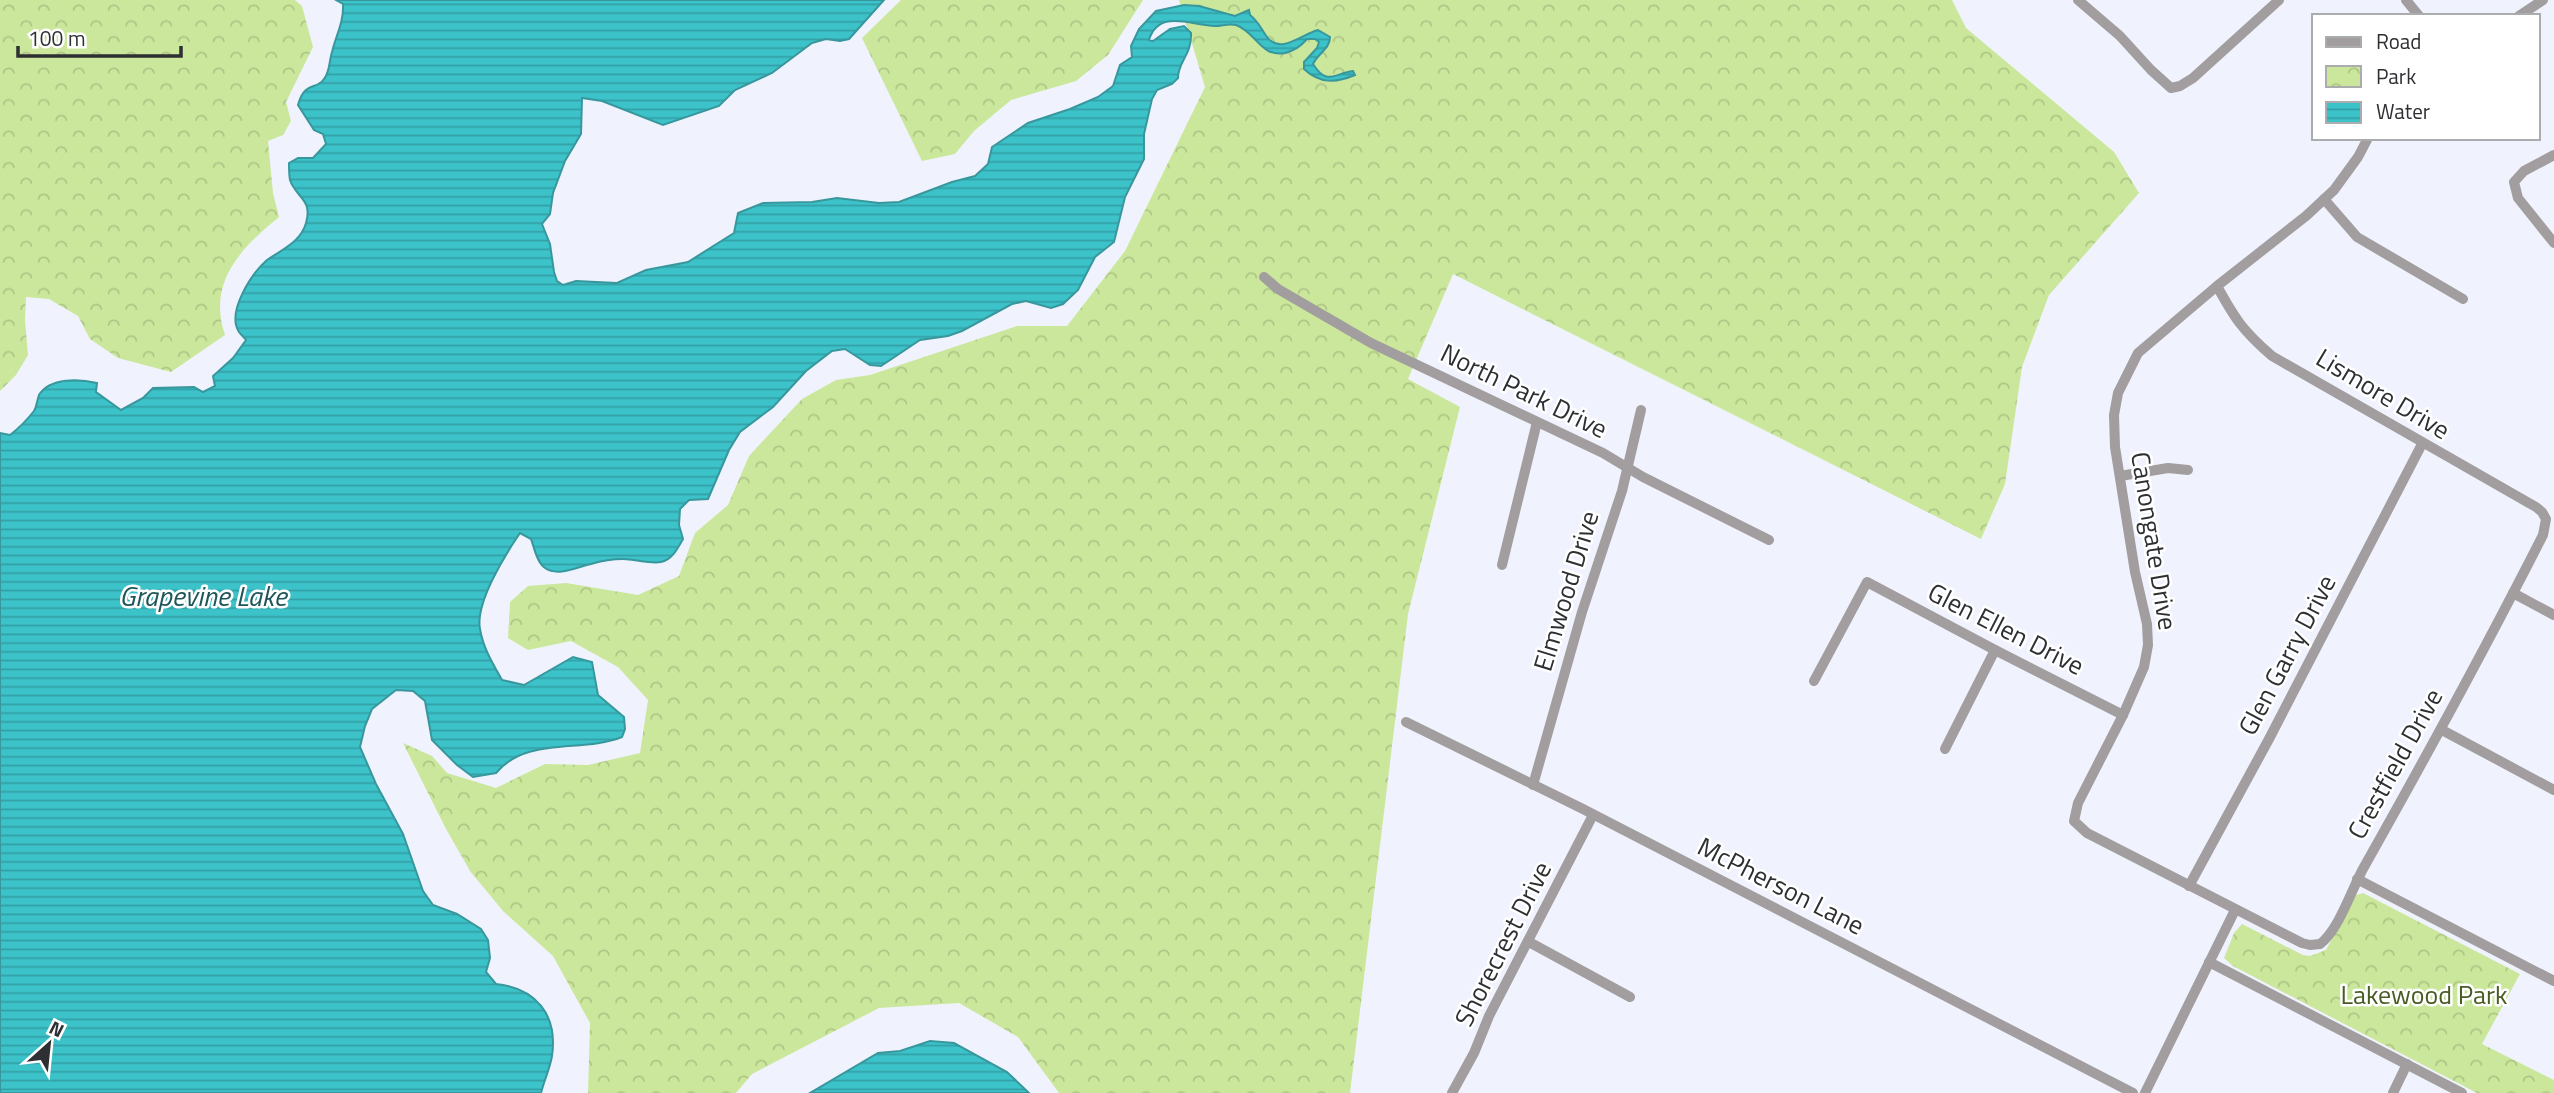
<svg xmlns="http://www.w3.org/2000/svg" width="2554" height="1093" viewBox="0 0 2554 1093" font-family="'Titillium Web',sans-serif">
<defs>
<pattern id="park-crowns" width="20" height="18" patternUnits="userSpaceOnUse" patternTransform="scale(1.75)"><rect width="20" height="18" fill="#cae79b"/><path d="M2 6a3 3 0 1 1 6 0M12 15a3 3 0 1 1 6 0" fill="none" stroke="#aec686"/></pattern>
<pattern id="water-rules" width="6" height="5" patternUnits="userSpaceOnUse" patternTransform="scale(1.75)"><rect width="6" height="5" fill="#3cc3ca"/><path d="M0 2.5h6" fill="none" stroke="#339fa5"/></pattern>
</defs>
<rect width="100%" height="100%" fill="#f0f3fe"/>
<g fill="url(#park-crowns)">
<path d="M 0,0 L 295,0 L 302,6 L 313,47 L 286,102 L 291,121 L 283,135 L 268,141 L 273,193 L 279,217 C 241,248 207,282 225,335 L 171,372 L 118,358 L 90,339 L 78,316 L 49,299 L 26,297 L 25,320 L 28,355 L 16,375 L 0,391 Z"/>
<path d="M 901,0 L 1143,0 L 1108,55 L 1076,81 L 1011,100 L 974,131 L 955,154 L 922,161 L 862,38 Z"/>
<path d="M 1179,0 L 1952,0 L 1966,28 L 2114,152 L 2139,193 L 2049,295 L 2022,367 L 2005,484 L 1981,539 L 1453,274 L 1408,379 L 1460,407 L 1408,614 L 1350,1093 L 1059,1093 L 1018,1037 L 959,1003 L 879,1008 L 752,1074 L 736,1093 L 588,1093 L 590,1023 L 553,956 L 503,911 L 470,871 L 445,827 L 403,743 L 432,756 L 447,773 L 496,788 L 545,764 L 588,765 L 640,753 L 648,700 L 618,667 L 571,641 L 528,650 L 508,638 L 510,602 L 528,586 L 566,583 L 638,595 L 679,576 L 695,533 L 728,505 L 749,456 L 802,399 L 836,380 L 870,375 L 1017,326 L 1067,326 L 1125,251 L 1205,87 Z"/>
<path d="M 2363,893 L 2520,974 L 2482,1044 L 2554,1080 L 2554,1093 L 2477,1093 L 2233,966 L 2224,958 L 2234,933 L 2242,924 L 2303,955 L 2310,956 L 2326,950 L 2356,895 Z"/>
</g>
<g fill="url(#water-rules)" stroke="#38979c" stroke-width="2">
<path d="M 336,0 L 884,0 L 849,39 L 840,41 L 826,39 L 812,43 L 772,73 L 735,90 L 719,106 L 663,125 L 602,101 L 582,98 L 581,134 L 565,161 L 553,193 L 550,214 L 542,224 L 550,244 L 554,272 L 557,281 L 563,285 L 576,281 L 617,283 L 646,270 L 688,262 L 734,233 L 738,213 L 763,203 L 812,202 L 837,198 L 879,203 L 899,202 L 952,182 L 975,176 L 988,164 L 992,147 L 1028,123 L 1070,109 L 1098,97 L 1113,86 L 1120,65 L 1132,57 L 1131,46 L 1139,29 L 1156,11 L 1184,5 L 1199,6 L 1235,16 L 1249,10 L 1250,15 C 1259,22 1261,29 1267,37 C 1281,55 1302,34 1318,30 L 1330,37 C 1330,49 1318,53 1313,64 C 1327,86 1333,74 1353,71 L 1355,75 C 1336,83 1320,84 1304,69 L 1304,62 L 1317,48 L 1319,42 L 1315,39 L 1307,39 C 1300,47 1295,50 1285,53 C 1261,58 1256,32 1236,25 C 1229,23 1222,26 1215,26 C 1192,26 1159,8 1149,40 L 1153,41 L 1170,29 L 1184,26 L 1191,33 C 1192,55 1178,61 1178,78 L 1172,84 L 1157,90 L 1152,99 L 1144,134 L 1144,159 L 1125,197 L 1114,242 L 1095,257 L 1078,290 L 1063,304 L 1051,308 L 1026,301 L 1012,304 L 962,331 L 948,336 L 920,340 L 881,366 L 870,365 L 845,349 L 832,351 L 806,371 L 773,407 L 740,432 L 729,450 L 708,499 L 689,500 L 680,509 L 679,525 L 683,539 C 678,548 672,560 661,562 C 649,564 635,559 623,559 C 613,559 601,561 591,564 C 577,567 558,577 545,568 C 537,563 534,547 531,539 L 520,533 C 505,555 475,603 480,629 C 483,648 493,664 502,680 L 524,685 L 573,657 L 592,662 L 598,695 L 624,717 L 625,729 L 622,737 C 582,753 527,736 496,773 L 473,777 L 457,765 L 432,740 L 425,701 L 413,691 L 396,690 L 372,709 L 365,726 L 360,747 L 376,784 L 403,834 L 423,891 L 433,905 L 457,914 L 481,929 L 488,940 L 490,958 L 486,972 L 496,984 C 536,988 558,1015 552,1056 C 550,1068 544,1081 541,1093 L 0,1093 L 0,433 L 10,435 C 19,428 27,420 34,411 C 37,406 37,400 39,395 C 50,377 80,379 97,383 L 96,392 L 121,410 L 143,398 L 153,388 L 194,387 L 203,392 L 215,386 L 213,376 L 233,358 L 246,340 C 244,337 241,335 239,332 C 226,312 252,273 267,260 C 281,250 301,242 306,223 C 313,199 296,198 290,180 C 289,175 289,168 289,163 L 298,158 L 313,158 L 326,144 L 323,134 L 314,130 L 298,105 C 305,80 316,91 324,79 C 330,72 329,61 332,52 C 336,35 344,22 343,4 Z"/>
<path d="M 930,1041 L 954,1043 L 1007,1072 L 1029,1093 L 810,1093 L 878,1053 L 900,1051 Z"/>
</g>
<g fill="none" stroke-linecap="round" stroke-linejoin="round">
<g stroke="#a29d9e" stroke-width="10">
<path d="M 2078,0 L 2120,36 L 2151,70 L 2171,88 L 2180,86 L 2193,78 L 2279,0"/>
<path d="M 2406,0 L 2419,16"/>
<path d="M 2519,16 L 2543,0"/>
<path d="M 2554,155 L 2524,171 L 2514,182 L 2518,198 L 2554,243"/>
<path d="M 2324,199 L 2357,237 L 2463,299"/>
<path d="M 1264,277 L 1278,289 L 1371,343 L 1603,453 L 1643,477 L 1769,540"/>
<path d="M 2217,286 C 2235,319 2243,331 2272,356 L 2536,507 L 2542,512 L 2546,519 L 2543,535 C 2486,647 2426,757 2364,867 C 2352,888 2339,930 2320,944 L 2310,945 L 2302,943 L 2087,833 L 2074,821 L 2078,803 L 2123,715 L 2144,667 L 2148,645 L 2147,624 L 2135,572 L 2115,447 L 2114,415 L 2118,393 L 2138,353 L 2217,286 L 2306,216 L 2334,190 L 2358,157 L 2368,138"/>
<path d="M 2120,476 L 2168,468 L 2188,470"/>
<path d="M 1502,565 L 1537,422"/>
<path d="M 2513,593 L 2554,615"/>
<path d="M 1814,681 L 1867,582 L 1995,650 L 2123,715"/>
<path d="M 1406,722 L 1581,808 L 2133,1093"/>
<path d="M 2442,730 L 2554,790"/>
<path d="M 1945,749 L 1995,650"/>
<path d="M 1533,785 L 1582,612 L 1622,491 L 1641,410"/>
<path d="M 2357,879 L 2554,981"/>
<path d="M 2189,886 L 2269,739 L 2422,444"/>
<path d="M 1529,942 L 1630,997"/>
<path d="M 2209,962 L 2462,1093"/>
<path d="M 1452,1093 L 1474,1053 L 1489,1016 L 1593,815"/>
<path d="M 2145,1093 L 2235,910"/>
<path d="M 2393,1093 L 2407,1064"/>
</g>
</g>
<g text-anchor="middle" stroke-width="5" stroke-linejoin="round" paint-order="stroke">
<g font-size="26" fill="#2d2f32" stroke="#fff">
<text transform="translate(1524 391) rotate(26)" y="9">North Park Drive</text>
<text transform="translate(2383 394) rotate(31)" y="9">Lismore Drive</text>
<text transform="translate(2154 541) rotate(81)" y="9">Canongate Drive</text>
<text transform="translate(1566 591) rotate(-73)" y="9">Elmwood Drive</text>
<text transform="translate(2006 629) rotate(27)" y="9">Glen Ellen Drive</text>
<text transform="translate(2287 655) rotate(-62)" y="9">Glen Garry Drive</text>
<text transform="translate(2395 764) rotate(-61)" y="9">Crestfield Drive</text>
<text transform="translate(1781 886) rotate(27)" y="9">McPherson Lane</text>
<text transform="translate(1503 944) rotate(-63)" y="9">Shorecrest Drive</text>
</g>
<g font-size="26" fill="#495c23" stroke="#fff">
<text x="2424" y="1004">Lakewood Park</text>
</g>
<g font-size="28" font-style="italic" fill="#1e5659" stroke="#fff">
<text x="203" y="606">Grapevine Lake</text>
</g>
</g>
<rect x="2312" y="14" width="228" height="126" fill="#ffffff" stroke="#abacad" stroke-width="2"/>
<rect x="2326" y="37" width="35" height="10" fill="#a29d9e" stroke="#abacad" stroke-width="2"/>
<text x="2376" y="49" font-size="21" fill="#2d2f32">Road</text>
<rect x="2326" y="66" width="35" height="21" fill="url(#park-crowns)" stroke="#abacad" stroke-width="2"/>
<text x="2376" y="84" font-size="21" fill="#2d2f32">Park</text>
<rect x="2326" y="102" width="35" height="21" fill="url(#water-rules)" stroke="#abacad" stroke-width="2"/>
<text x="2376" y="119" font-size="21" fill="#2d2f32">Water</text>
<g transform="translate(49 1044) rotate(27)" stroke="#ffffff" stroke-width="5" paint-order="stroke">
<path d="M0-5L12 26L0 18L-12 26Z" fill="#2d2f32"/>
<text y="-10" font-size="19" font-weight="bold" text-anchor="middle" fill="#2d2f32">N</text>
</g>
<path d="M18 46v10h163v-10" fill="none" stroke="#2d2f32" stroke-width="3.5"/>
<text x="28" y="46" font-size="21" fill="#2d2f32" stroke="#ffffff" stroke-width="5" paint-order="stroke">100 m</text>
</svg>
